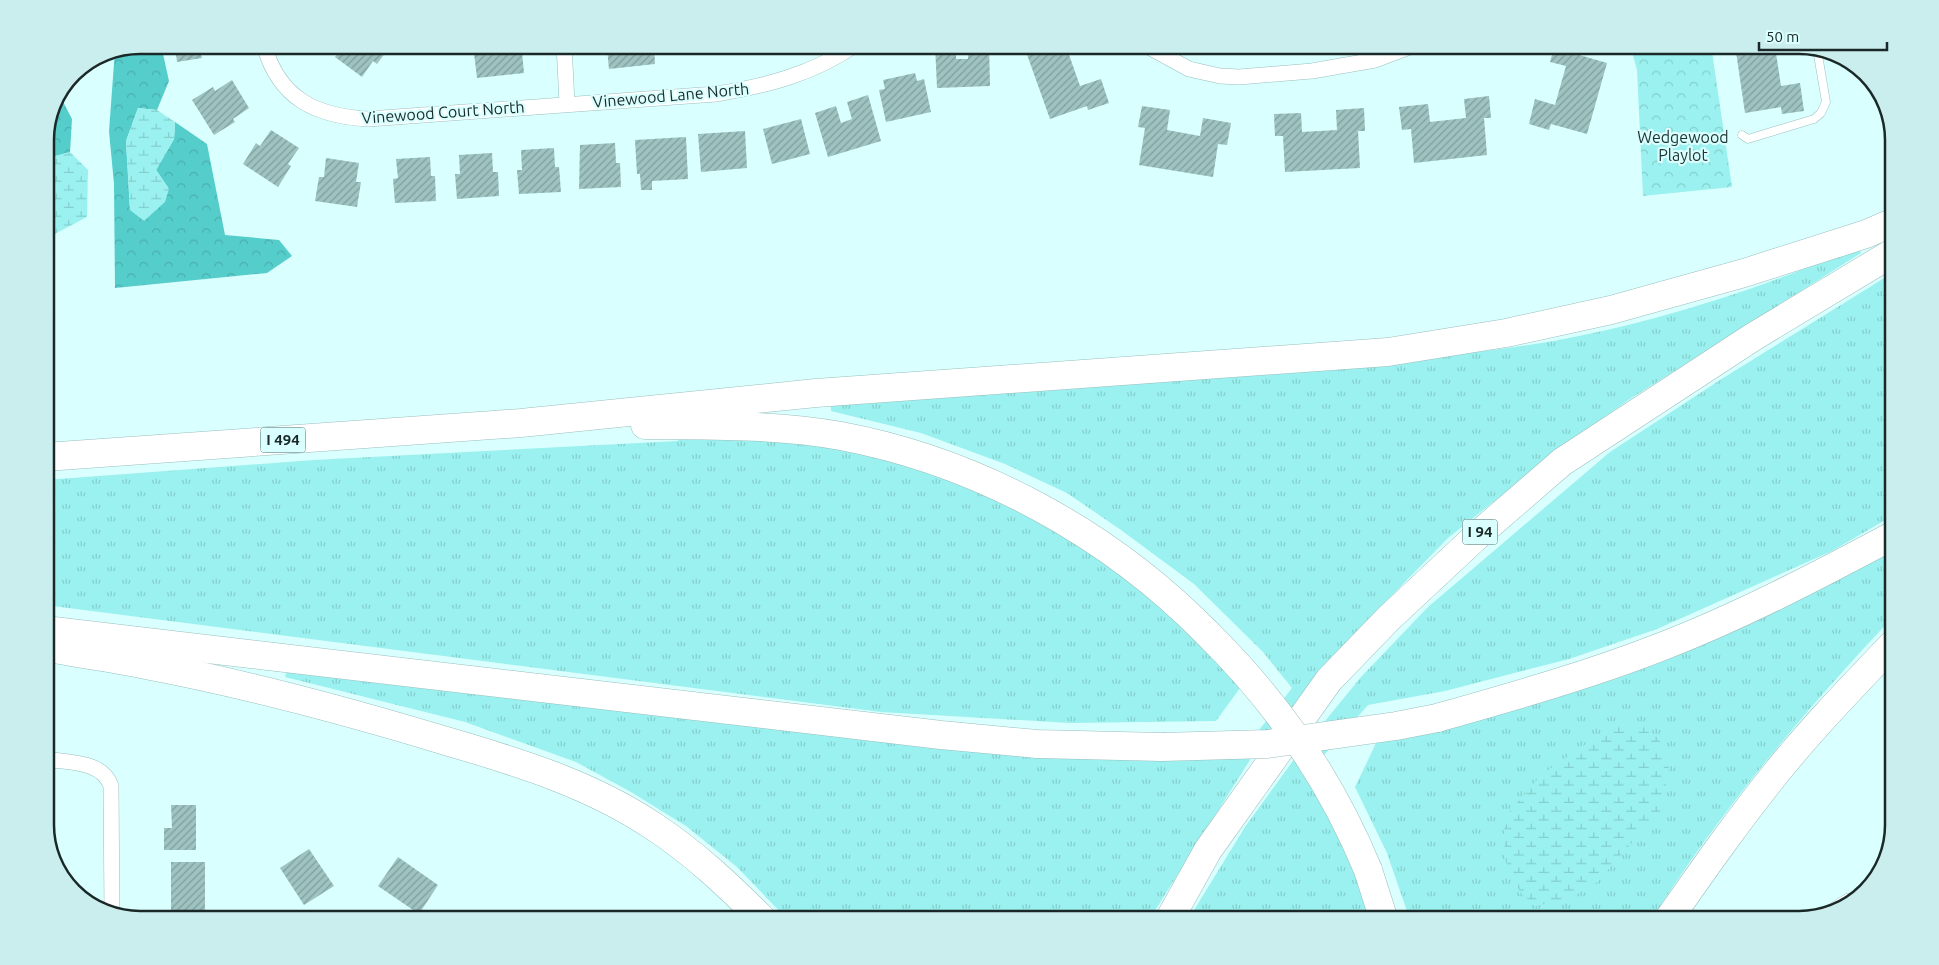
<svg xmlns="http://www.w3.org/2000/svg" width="1939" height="965" viewBox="0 0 1939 965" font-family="Ubuntu,sans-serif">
<defs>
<pattern id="grass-tufts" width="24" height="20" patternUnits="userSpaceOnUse" patternTransform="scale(1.25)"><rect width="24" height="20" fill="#9af1ef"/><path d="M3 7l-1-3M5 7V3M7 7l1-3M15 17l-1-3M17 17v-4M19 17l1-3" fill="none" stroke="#84cfcd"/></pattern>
<pattern id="forest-crowns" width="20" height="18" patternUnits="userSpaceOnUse" patternTransform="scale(1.25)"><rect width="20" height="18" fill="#55cdcb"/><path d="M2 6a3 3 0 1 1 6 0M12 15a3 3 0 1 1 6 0" fill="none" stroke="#49b0ae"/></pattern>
<pattern id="wetland-marsh" width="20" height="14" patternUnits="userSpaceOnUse" patternTransform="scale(1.25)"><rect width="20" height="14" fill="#9af1ef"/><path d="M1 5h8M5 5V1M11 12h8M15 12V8" fill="none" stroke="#84cfcd"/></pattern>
<pattern id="park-crowns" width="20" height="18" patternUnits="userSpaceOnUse" patternTransform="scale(1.25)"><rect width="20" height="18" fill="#9af1ef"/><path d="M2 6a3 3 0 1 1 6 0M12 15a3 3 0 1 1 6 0" fill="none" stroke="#84cfcd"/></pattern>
<pattern id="building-hatch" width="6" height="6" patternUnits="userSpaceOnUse" patternTransform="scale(1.25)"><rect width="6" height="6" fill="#9ec3c1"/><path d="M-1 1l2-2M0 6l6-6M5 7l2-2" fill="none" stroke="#809e9d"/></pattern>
</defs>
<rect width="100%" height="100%" fill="#d9fffe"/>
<g fill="url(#grass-tufts)">
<path d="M 1858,247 L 1861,253 L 1630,399 L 1566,444 L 1448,538 L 1352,636 L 1255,752 L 1149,920 L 788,920 L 737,867 L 686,826 L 631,792 L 576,762 L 465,722 L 285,677 L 287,670 L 1242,752 L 1292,688 L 1263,652 L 1194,584 L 1121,530 L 1067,493 L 1005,464 L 921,433 L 831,411 L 831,402 C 957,393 1082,384 1208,375 C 1313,367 1418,361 1522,346 C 1636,329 1752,292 1858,247 Z"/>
<path d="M 1894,272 L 1894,515 L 1832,551 L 1657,629 L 1569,659 L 1445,691 L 1368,705 L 1308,773 L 1335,822 L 1374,920 L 1188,920 L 1245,827 L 1298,754 L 1361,677 L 1428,607 L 1610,452 L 1720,380 Z"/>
<path d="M 678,435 L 787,438 L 876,455 L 961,480 L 1059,530 L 1170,608 L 1243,684 L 1216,721 L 1071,723 L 881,712 L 45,605 L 45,480 L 314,460 L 678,441 Z"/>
<path d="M 1894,550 L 1894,616 C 1805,710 1721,810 1651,920 L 1410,920 L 1387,853 L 1355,787 L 1379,737 C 1457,719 1538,704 1615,679 C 1713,646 1804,599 1894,550 Z"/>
</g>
<g fill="url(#forest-crowns)">
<path d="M 140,45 L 161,45 L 169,81 L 157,110 L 138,108 L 126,141 L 130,210 L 169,189 L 156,170 L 174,139 L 175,122 L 207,144 L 225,235 L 279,240 L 292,256 L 267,273 L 115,288 L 114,184 L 109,131 L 115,50 Z"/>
<path d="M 61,98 L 72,119 L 70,152 L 45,159 L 45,134 Z"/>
</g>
<g fill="url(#wetland-marsh)">
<path d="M 138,108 L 157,110 L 175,122 L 174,139 L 156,170 L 169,189 L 165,202 L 144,221 L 130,210 L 126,141 Z"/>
<path d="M 70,152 L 88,170 L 87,217 L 47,238 L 45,241 L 45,159 Z"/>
<path d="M 1612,726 L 1644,727 L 1659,739 L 1669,769 L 1661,810 L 1597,882 L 1567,900 L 1535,906 L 1520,892 L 1505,860 L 1504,830 L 1510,811 L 1541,775 Z"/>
</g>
<path fill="url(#park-crowns)" d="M 1630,45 L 1711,45 L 1732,187 L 1643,196 L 1637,70 Z"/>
<g fill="url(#building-hatch)">
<path d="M 175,45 L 219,45 L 220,52 L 201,54 L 202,58 L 177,62 Z"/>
<path d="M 344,45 L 391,45 L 377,64 L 373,61 L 362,77 L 335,57 Z"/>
<path d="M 473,45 L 501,45 L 503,55 L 522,52 L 524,73 L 477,78 Z"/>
<path d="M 626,45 L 654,45 L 655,64 L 609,69 L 607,48 Z"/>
<path d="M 935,45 L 956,45 L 956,59 L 968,59 L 968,45 L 989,45 L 990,86 L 937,88 Z"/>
<path d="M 1036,45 L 1077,45 L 1067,49 L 1080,86 L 1101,79 L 1109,103 L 1088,110 L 1087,106 L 1050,119 L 1025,49 Z"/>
<path d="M 1555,45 L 1579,45 L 1576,54 L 1607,63 L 1587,134 L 1551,124 L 1549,130 L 1529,124 L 1535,99 L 1555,105 L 1566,66 L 1550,62 Z"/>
<path d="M 1735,45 L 1793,45 L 1794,50 L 1776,53 L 1781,86 L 1800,83 L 1804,111 L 1782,114 L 1781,107 L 1745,113 Z"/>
<path d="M 915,73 L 917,81 L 924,79 L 931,112 L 886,122 L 879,90 L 885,89 L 883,80 Z"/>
<path d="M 232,80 L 249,108 L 233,119 L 235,122 L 214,135 L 192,100 L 213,87 L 215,91 Z"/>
<path d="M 868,95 L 881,141 L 828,157 L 815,113 L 836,106 L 841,123 L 852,119 L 847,102 Z"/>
<path d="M 1489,96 L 1491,118 L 1484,118 L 1487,155 L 1414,163 L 1411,129 L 1402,130 L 1399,107 L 1428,104 L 1430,122 L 1466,118 L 1464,99 Z"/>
<path d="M 1142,106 L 1170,110 L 1167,130 L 1200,136 L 1203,118 L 1231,123 L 1227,145 L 1218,144 L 1213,177 L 1139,165 L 1145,128 L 1138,127 Z"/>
<path d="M 1364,108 L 1365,131 L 1358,131 L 1360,168 L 1285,172 L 1283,136 L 1275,136 L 1274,114 L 1301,113 L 1302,132 L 1337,130 L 1336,110 Z"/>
<path d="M 801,119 L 810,154 L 772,164 L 763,129 Z"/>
<path d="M 271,130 L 299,148 L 288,164 L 291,166 L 278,187 L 243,164 L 256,143 L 260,146 Z"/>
<path d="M 745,131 L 747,168 L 701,172 L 698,134 Z"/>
<path d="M 686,137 L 688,179 L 652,181 L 652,190 L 641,190 L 640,174 L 637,174 L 635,140 Z"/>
<path d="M 615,143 L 616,163 L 620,163 L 621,187 L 579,189 L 580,145 Z"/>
<path d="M 554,148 L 555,167 L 559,167 L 561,192 L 519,194 L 517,170 L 522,170 L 521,150 Z"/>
<path d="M 492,153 L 493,172 L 498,172 L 499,196 L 457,199 L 455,174 L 460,174 L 459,155 Z"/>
<path d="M 430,157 L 431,176 L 435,176 L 436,201 L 395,203 L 393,179 L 398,178 L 396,159 Z"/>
<path d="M 326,158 L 359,163 L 356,182 L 361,182 L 357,207 L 315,201 L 319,177 L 324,177 Z"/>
<path d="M 171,805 L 196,805 L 196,850 L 164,850 L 164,828 L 172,828 Z"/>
<path d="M 309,849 L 334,886 L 304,905 L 280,868 Z"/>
<path d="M 398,857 L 438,885 L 419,914 L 378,886 Z"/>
<rect x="171" y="862" width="34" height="58"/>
</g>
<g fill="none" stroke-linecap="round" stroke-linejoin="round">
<defs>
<g id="lane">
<path d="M 1742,135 L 1748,139 L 1814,119 L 1821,113 L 1826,102 L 1817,49"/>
<path d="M 1821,914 L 1847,898 L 1859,896"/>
</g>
<g id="street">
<path d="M 264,45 C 279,99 316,116 368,119 L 716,94 C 766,86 813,74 855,45"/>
<path d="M 564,45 L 567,103"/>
<path d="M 1145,45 L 1189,69 L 1220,76 L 1239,77 L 1312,71 L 1375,60 L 1415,45"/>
<path d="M 45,759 C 68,763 102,760 111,786 L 112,914"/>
</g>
<g id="highway">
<path d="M 645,425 C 710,426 777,424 841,436 C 979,462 1110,534 1208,634"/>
<path d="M 45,457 L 521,423 L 816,393 L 1388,352 L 1506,333 L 1611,310 L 1744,273 L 1866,234 L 1894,222"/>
<path d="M 45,630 L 941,735 L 1037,744 L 1162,747"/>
<path d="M 45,647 C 79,654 112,658 146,665 C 247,684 347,711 446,741 C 518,762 590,784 653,826 C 693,852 729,886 763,920"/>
<path d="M 1437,718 C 1511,697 1586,676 1658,648 C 1739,617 1817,576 1894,535"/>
<path d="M 1368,870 L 1384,920"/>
<path d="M 1169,920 L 1208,850 L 1329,680 L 1389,618 L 1480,533 L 1562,462 L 1753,337 L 1894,252"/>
<path d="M 1668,920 C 1703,870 1738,820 1776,773 C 1813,727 1854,685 1894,643"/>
</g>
</defs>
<use href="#lane" stroke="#9abfbe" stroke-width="9"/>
<use href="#street" stroke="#9abfbe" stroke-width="16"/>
<use href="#highway" stroke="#9abfbe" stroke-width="29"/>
<use href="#lane" stroke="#fff" stroke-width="8"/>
<use href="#street" stroke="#fff" stroke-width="15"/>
<use href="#highway" stroke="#fff" stroke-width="28"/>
<defs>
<g id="highway-bridge">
<path d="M 1208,634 C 1277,702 1331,780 1368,870"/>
<path d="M 1162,747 L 1268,744 L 1396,726 L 1437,718"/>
</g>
</defs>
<use href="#highway-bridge" stroke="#9abfbe" stroke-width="29" stroke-linecap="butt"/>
<use href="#highway-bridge" stroke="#fff" stroke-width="28"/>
</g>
<g text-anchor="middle" stroke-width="4.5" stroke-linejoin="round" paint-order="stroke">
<g fill="#d9fffe" stroke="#536868" stroke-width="1">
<rect x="260.5" y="427.5" width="45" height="25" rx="4"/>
<rect x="1462.5" y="519.5" width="35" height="25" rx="4"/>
</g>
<g font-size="15" font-weight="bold" fill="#1a2828">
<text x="283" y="445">I 494</text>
<text x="1480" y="537">I 94</text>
</g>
<g font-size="16" fill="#1a2828" stroke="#d9fffe">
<text transform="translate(671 95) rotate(-5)" y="6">Vinewood Lane North</text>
<text transform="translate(443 112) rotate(-4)" y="6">Vinewood Court North</text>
</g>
<g font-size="16" fill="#1e3433" stroke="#d9fffe">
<text x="1683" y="143">Wedgewood<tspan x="1683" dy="18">Playlot</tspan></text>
</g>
</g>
<path d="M0 0H1939V965H0ZM140 54H1799A86 86 0 0 1 1885 140V825A86 86 0 0 1 1799 911H140A86 86 0 0 1 54 825V140A86 86 0 0 1 140 54Z" fill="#caeeed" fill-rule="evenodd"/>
<path fill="none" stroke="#1a2828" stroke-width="2.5" d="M140 54H1799A86 86 0 0 1 1885 140V825A86 86 0 0 1 1799 911H140A86 86 0 0 1 54 825V140A86 86 0 0 1 140 54Z"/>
<path d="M1759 42v8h128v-8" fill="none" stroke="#1a2828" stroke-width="2.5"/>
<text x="1766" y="42" font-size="15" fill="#1a2828" stroke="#d9fffe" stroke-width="4" paint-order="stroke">50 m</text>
</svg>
